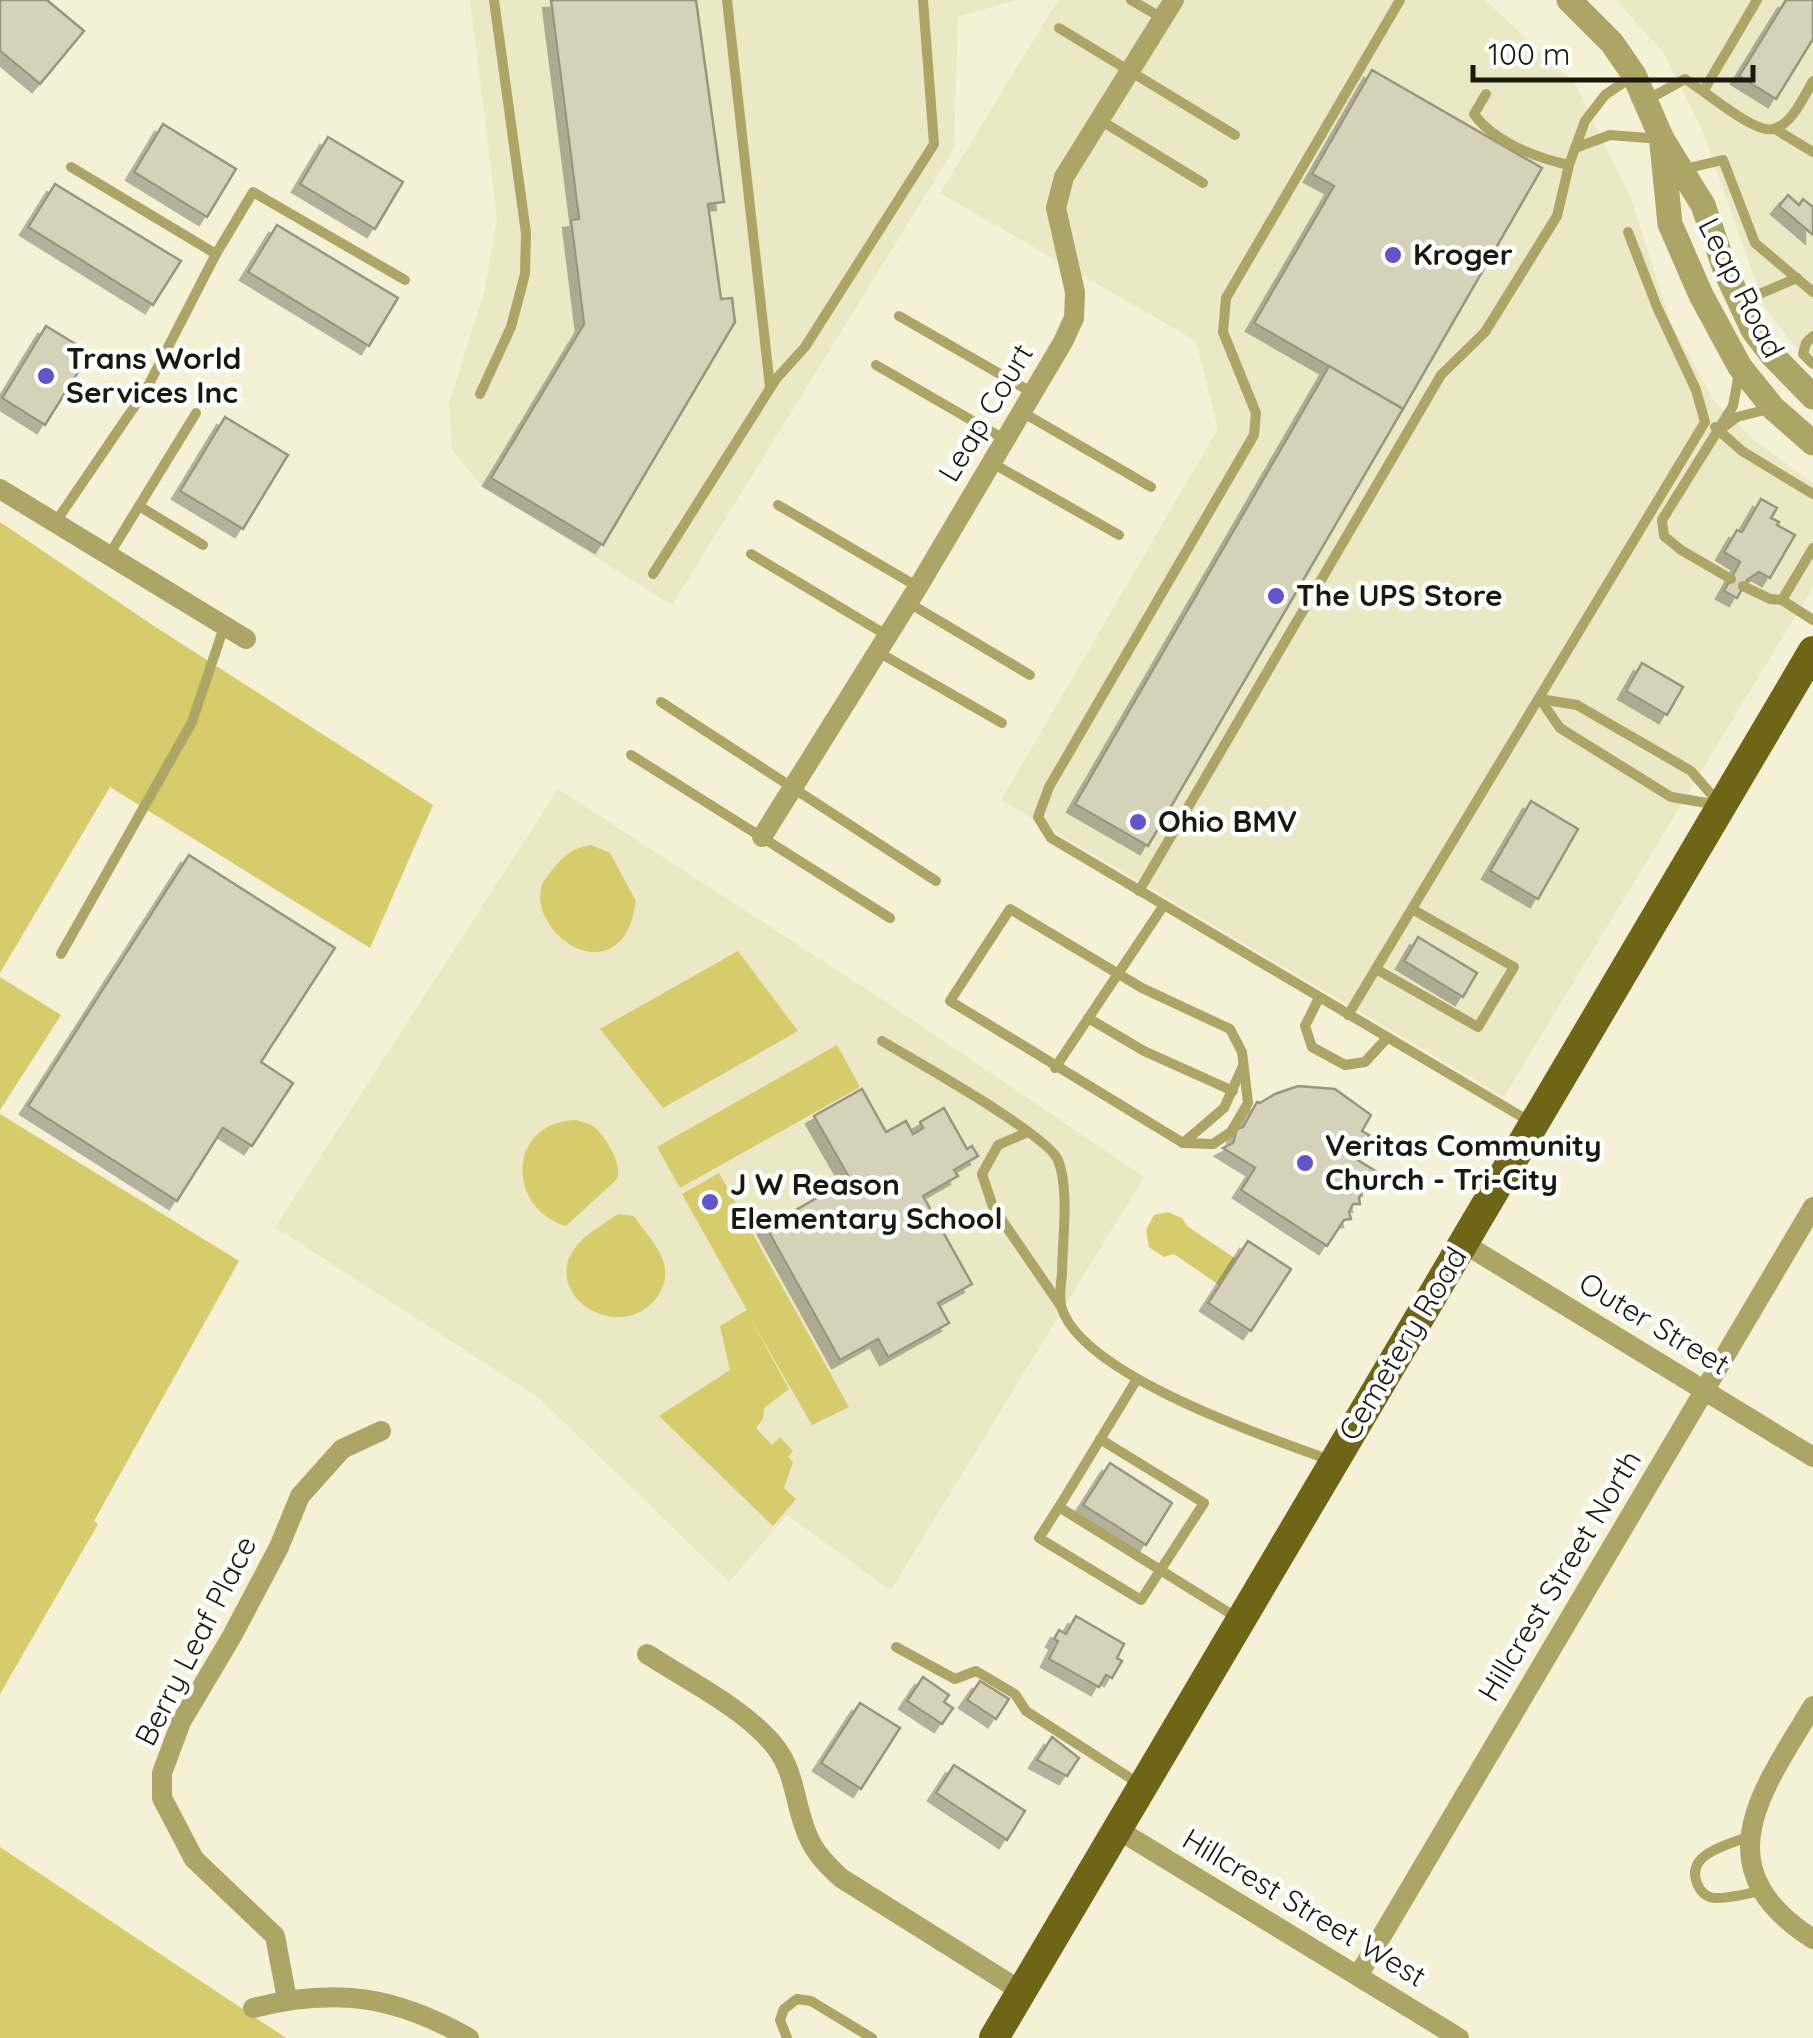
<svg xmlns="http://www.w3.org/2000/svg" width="1813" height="2038" viewBox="0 0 1813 2038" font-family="Quicksand,sans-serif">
<defs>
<filter id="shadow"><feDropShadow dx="-8" dy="8" stdDeviation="0" flood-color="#0004"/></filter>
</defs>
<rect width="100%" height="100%" fill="#f4f1d7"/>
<g fill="#ebe8c6">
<path d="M 470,0 L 1015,0 L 958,17 L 954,149 L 672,605 L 481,485 L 452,450 L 449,403 L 484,293 L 497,218 Z"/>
<path d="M 1058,0 L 1485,0 L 1575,84 L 1631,199 L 1671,323 L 1714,401 L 1755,441 L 1813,483 L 1813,587 L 1504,1097 L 1001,800 L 1218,429 L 1196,341 L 940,193 Z"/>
<path d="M 1616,0 L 1813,0 L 1813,368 L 1765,308 L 1703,132 L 1663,52 Z"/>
<path d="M 558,789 L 883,1000 L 1144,1177 L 891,1590 L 787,1515 L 729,1582 L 539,1398 L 275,1227 Z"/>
</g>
<g fill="#d6cc6c">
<path d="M 0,522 L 157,628 L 433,805 L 370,948 L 110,787 L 0,973 Z"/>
<path d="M 591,845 L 610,853 L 636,901 C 633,916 630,933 618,943 C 585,972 533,925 541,889 C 542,881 549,875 553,869 C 565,855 572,848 591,845 Z"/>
<path d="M 738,951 L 798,1031 L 663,1108 L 600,1029 Z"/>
<path d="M 0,977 L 61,1015 L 0,1110 Z"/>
<path d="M 837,1045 L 860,1087 L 680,1188 L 657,1147 Z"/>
<path d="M 0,1114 L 239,1261 L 94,1521 L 98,1524 L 0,1694 Z"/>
<path d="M 576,1120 C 581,1122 588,1123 593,1126 C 605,1135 623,1165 617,1179 L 566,1226 C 504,1207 509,1121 576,1120 Z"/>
<path d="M 719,1173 L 849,1407 L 812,1425 L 748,1314 L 789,1389 L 764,1408 L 763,1419 L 756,1428 L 772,1445 L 780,1437 L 793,1451 L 788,1457 L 793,1462 L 784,1488 L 796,1499 L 773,1526 L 659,1416 L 730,1370 L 720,1326 L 747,1310 L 682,1194 Z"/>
<path d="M 1168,1212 L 1182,1218 L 1187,1226 L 1236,1259 L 1219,1285 L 1174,1254 L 1164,1257 L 1149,1247 L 1146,1230 L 1154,1215 Z"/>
<path d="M 618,1214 L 634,1216 C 644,1231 664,1252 665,1269 C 667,1282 660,1295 651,1304 C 612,1341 542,1293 575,1248 C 584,1234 605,1224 618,1214 Z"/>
<path d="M 0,1847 L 286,2038 L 0,2038 Z"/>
</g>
<g fill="#d5d2b9" stroke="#98967d" stroke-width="2.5" filter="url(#shadow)">
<path d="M 0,0 L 47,0 L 84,31 L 40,84 L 0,51 Z"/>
<path d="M 551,0 L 696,0 L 724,202 L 708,204 L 721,299 L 732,298 L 735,322 L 603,545 L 491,478 L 584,324 L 571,220 L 579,219 Z"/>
<path d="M 1786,0 L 1813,0 L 1813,39 L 1776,99 L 1739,76 Z"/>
<path d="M 1372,70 L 1542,168 L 1403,409 L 1254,323 L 1334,186 L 1312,174 Z"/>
<path d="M 163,124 L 236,169 L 207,217 L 134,172 Z"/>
<path d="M 328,137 L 403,182 L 375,229 L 300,184 Z"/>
<path d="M 55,184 L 181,261 L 153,305 L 28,227 Z"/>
<path d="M 1788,195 L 1799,205 L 1803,199 L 1813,207 L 1813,235 L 1779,206 Z"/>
<path d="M 277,225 L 398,298 L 369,346 L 248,272 Z"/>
<path d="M 46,326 L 90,353 L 45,425 L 2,398 Z"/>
<path d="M 1329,366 L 1403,409 L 1148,846 L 1075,804 Z"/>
<path d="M 225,417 L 288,455 L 243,529 L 180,491 Z"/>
<path d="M 1761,499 L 1777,508 L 1771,518 L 1779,522 L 1777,525 L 1795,535 L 1770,578 L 1759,572 L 1747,580 L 1737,598 L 1724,591 L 1740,562 L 1724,552 L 1737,530 L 1742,532 Z"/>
<path d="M 1642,663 L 1683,687 L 1667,715 L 1626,691 Z"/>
<path d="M 1531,801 L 1578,829 L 1538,899 L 1490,871 Z"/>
<path d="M 189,855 L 335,948 L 261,1062 L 293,1083 L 252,1146 L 223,1128 L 177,1201 L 28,1106 Z"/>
<path d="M 1418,937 L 1477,973 L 1463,997 L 1404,961 Z"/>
<path d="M 1298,1086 L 1335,1089 L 1371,1115 L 1362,1131 L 1369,1135 L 1356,1159 L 1377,1172 L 1369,1184 L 1370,1188 L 1364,1189 L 1359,1198 L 1360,1204 L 1353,1204 L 1349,1212 L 1351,1219 L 1344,1220 L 1327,1246 L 1241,1190 L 1255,1168 L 1223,1148 L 1233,1143 L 1237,1129 L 1243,1127 L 1257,1102 L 1260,1103 L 1275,1094 Z"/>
<path d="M 862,1089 L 886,1132 L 906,1121 L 913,1134 L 923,1128 L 920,1122 L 944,1108 L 967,1149 L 972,1146 L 978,1156 L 954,1170 L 958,1176 L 923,1196 L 972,1284 L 938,1303 L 949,1323 L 888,1357 L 878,1339 L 840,1360 L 766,1227 L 850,1179 L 814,1116 Z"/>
<path d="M 1248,1241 L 1291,1269 L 1251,1331 L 1208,1303 Z"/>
<path d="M 1110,1463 L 1172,1503 L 1146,1545 L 1083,1505 Z"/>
<path d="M 1076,1616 L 1124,1644 L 1117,1658 L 1122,1661 L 1112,1678 L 1106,1675 L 1099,1687 L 1049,1659 L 1058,1641 L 1054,1639 L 1059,1630 L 1066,1634 Z"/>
<path d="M 923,1677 L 949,1695 L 944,1702 L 953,1708 L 942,1724 L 907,1701 Z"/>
<path d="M 980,1681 L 1009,1699 L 996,1719 L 967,1700 Z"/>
<path d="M 860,1703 L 900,1728 L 861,1789 L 821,1763 Z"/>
<path d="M 1052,1737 L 1079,1758 L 1067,1776 L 1037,1760 Z"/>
<path d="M 954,1765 L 1025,1811 L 1007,1840 L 936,1793 Z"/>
</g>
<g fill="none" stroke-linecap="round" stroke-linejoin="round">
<g stroke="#aca566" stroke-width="10">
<path d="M 727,0 L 770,387"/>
<path d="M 1131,0 L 1162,18"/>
<path d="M 1400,0 L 1226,298 L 1223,332 L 1256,413 L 1254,435 L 1049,787 L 1038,817 L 1051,838 L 1529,1121"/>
<path d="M 1059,28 L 1235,135"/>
<path d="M 1704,90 L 1757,0"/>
<path d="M 1486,94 L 1474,114 C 1494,142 1537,158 1569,165"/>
<path d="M 1645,101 L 1685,79 C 1704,90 1754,134 1773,129 C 1792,125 1804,96 1813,81"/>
<path d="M 1100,120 L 1203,183"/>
<path d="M 1775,129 L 1813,152"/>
<path d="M 1578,147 L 1610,135 L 1660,139"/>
<path d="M 1684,169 L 1723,160 L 1755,243 L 1813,292"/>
<path d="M 216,254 L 253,192 L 405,280"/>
<path d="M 1743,301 L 1797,278"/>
<path d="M 899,316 L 1033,393"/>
<path d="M 1813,336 L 1806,343 L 1803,354 L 1813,364"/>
<path d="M 876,365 L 1004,439"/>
<path d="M 480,394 L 511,327 L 525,274 L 526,233 L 494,0"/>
<path d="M 1022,412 L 1151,487"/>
<path d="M 1725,426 L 1737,417 L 1769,409"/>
<path d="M 1715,427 L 1742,451 L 1813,494"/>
<path d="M 992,463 L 1119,535"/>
<path d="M 778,505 L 918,587"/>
<path d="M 139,506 L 203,545"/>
<path d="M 55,523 L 147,388 L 216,254 L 71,167"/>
<path d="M 1813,548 L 1782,600 L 1813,620"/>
<path d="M 751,554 L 888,636"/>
<path d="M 109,555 L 196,413"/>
<path d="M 653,574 L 776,379 L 805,347 L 934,144 L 923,0"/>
<path d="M 1731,579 L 1681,550 L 1664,536 L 1662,520 L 1733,406 L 1739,373"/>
<path d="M 1743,586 L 1770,599 L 1782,600"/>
<path d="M 909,603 L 1030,675"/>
<path d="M 878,652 L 1002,723"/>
<path d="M 1540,699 L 1560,728 L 1671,797 L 1719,805"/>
<path d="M 1540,699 L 1577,705 L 1691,771 L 1717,801"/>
<path d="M 661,702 L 936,881"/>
<path d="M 631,755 L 890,918"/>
<path d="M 1139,891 L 1441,375 L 1485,332 L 1557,216 L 1569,165 L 1585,121 L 1605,95 L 1633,76"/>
<path d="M 1010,909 L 1142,988 L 1230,1029 L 1242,1052 L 1248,1103 L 1231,1132 L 1213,1144 L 1183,1143 L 950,1001 Z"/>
<path d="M 61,954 L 192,722 L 224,627"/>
<path d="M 1376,969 L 1478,1027 L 1514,967 L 1412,909"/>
<path d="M 1319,998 L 1305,1026 L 1312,1047 L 1345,1065 L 1365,1062 L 1387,1038"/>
<path d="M 1348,1015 L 1705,422 L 1696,390 L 1657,307 L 1628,232"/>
<path d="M 1088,1018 L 1144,1051 L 1233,1091"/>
<path d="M 882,1041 C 913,1060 1047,1134 1058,1160 C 1070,1190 1062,1242 1062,1274 C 1061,1283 1059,1296 1061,1305 C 1077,1374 1271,1439 1333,1461"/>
<path d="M 1055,1068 L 1164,905"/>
<path d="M 1028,1132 L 998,1145 L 982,1174 L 993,1207 L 1060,1305"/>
<path d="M 1183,1143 L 1224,1108 L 1242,1068"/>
<path d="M 1137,1379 L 1059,1507 L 1239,1619"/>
<path d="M 1059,1507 L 1039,1538 L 1141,1600 L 1204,1503 L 1100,1439"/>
<path d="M 896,1647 L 955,1679 L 976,1671 L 1015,1694 L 1026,1711 L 1141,1785"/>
<path d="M 1750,1836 C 1731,1844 1685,1853 1697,1883 C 1700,1891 1706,1897 1714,1898 C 1729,1899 1748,1893 1762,1891"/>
<path d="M 787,2038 L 780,2020 L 784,2009 L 797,1999 L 811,2001 L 872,2038"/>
</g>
<g stroke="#aca566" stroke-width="20">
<path d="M 0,489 L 246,639"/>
<path d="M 762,837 L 918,587 L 1063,342 L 1074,318 L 1075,292 L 1056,208 L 1064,177 L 1174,0"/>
<path d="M 1463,1243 L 1813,1457"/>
<path d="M 647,1654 C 687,1680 749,1711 777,1749 C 796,1775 795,1808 808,1836 C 815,1853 827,1865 841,1878 L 1021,1991"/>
<path d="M 1813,1706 C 1761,1792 1702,1868 1813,1939"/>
<path d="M 1117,1829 L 1459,2038"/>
<path d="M 1358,1976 L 1813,1207"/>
<path d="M 287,1999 L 275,1936 L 194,1859 L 162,1798 L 162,1773 L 181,1722 L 232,1636 L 279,1547 L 300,1496 L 342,1449 L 381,1431"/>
<path d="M 253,2008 C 336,1987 395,1996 469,2038"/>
</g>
<g stroke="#aca566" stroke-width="25">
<path d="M 1569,0 L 1612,43 L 1634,75 L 1662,139 L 1703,205 L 1726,272 L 1753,330 L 1772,355 L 1813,397"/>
<path d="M 1662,144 L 1670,224 L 1701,295 L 1740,367 L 1773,408 L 1813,443"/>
</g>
<path stroke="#6e6517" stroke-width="30" d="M 994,2038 L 1813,651"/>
</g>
<g fill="#6154cd" stroke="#fff" stroke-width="4">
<circle cx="1393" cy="255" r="10"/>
<circle cx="46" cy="376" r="10"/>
<circle cx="1276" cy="596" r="10"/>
<circle cx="1138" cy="822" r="10"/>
<circle cx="1305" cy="1163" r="10"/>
<circle cx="710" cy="1202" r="10"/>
</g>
<g text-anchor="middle" stroke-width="9" stroke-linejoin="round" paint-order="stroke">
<g font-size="30" font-weight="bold" fill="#1a1910" stroke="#fff" text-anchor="start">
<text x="1413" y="265">Kroger</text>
<text x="66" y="369">Trans World<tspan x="66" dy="34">Services Inc</tspan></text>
<text x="1296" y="606">The UPS Store</text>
<text x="1158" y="832">Ohio BMV</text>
<text x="1325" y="1156">Veritas Community<tspan x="1325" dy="34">Church - Tri-City</tspan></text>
<text x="730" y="1195">J W Reason<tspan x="730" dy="34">Elementary School</tspan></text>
</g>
<g font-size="30" fill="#1a1910" stroke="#fff">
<text transform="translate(1741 288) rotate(63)" y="10">Leap Road</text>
<text transform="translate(986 413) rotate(-59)" y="10">Leap Court</text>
<text transform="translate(1654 1324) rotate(31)" y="10">Outer Street</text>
<text transform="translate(1403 1344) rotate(-59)" y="10">Cemetery Road</text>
<text transform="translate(1560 1576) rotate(-59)" y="10">Hillcrest Street North</text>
<text transform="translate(196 1641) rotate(-63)" y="10">Berry Leaf Place</text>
<text transform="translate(1304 1908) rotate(31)" y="10">Hillcrest Street West</text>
</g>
</g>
<path d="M1473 65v15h280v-15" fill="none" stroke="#1a1910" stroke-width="5"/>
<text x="1488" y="65" font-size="30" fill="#1a1910" stroke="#ffffff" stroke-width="8" paint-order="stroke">100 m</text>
</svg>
